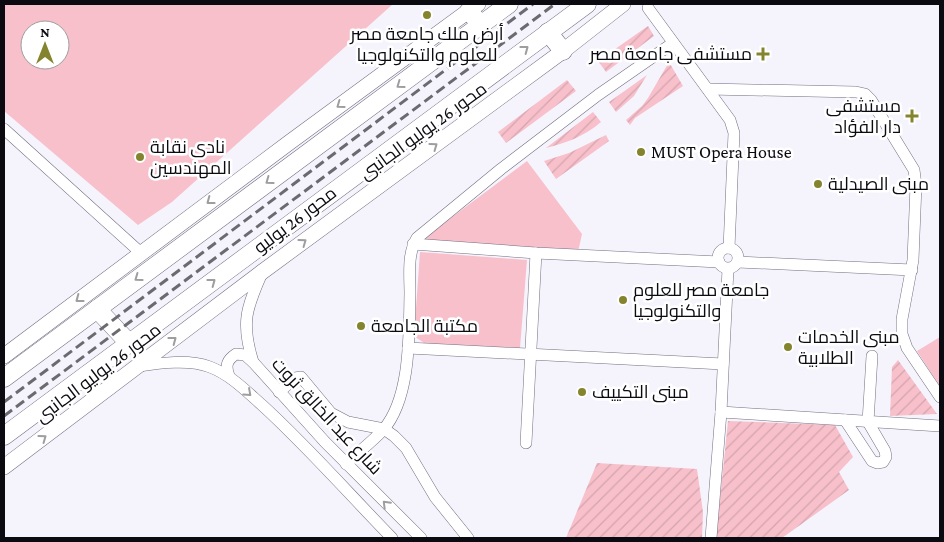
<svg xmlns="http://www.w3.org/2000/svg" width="944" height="542" viewBox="0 0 944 542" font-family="'Crimson Pro',Cairo,serif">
<defs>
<pattern id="garden-furrows" width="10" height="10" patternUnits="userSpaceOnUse" patternTransform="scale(1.25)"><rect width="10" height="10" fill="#f8c0cb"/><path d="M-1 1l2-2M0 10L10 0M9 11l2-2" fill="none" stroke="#d3a4ad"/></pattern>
</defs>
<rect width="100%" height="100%" fill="#f5f4fc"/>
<g fill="#f8c0cb" fill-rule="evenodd">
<path d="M 4,4 L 393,4 L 172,202 L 138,225 L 4,111 ZM 30,30 L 60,30 L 60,60 L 30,60 Z"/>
<path d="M 527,161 L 582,234 L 578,252 L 424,243 L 424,238 Z"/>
<path d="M 420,252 L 527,260 L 520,348 L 427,345 L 414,336 Z"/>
<path d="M 940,337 L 940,387 L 917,351 Z"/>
</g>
<g fill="url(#garden-furrows)">
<path d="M 648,26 L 654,36 L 606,72 L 598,61 Z"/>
<path d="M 669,62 L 683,86 L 635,118 L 630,125 L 626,120 L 642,106 L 648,98 Z"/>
<path d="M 647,75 L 634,96 L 616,112 L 609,102 Z"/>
<path d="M 567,80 L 576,91 L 506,143 L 498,132 Z"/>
<path d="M 593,112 L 601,122 C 585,136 566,143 546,148 Z"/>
<path d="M 606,135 L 609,141 L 556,179 L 544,161 L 569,153 Z"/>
<path d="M 898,360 L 937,414 L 890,416 L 892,367 Z"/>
<path d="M 728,421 L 835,425 L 853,457 L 839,472 L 849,490 L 782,538 L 716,538 Z"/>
<path d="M 597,463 L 697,469 L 703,512 L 702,538 L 566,538 Z"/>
</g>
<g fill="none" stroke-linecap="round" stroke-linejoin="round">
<defs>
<g id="minor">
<path d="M 648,8 L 730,120 L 734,133 L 729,248"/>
<path d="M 708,89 L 856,92 L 865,94 L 871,100 L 914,170 L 916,185 L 913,260 L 902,319 L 902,334 L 907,348 L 940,397"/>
<path d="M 4,129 L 141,253"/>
<path d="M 413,244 L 536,253 L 719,262"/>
<circle cx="728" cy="258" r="10"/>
<path d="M 738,262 L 912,270"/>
<path d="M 262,273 C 246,309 241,323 253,362 L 325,442 L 421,538"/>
<path d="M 408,348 L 723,364"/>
<path d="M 139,366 C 160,363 189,359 210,367 C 231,375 246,391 262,405 C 308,447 349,494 392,538"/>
<path d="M 229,376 C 225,365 227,360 236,354 L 245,355 L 253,362"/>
<path d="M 279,392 L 295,378 L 301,377 L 331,413 L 348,422 L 384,429 L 394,436 L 406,448 L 435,497 L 468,538"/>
<path d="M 721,412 L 940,426"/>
<path d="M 845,420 L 872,461 L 877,463 L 883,462 L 886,457 L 885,451 L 868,422 L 872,356"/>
<path d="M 526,443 L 536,253"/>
<path d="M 346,464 C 358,452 372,442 383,430 C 411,398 409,334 410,294 C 410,275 407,254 417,238 L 501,169 L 598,95 L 673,43"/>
<path d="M 711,538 L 721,412 L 728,269"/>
</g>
<g id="major">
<path d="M 4,356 L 290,142 L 478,4"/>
<path d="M 4,467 L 262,272 L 563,51 L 623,4"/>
</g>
<g id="highway">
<path d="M 469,11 L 481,25"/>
<path d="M 548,32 L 563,51"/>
<path d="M 97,309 L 129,343"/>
<path d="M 4,378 L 509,4"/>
<path d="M 4,436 L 587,4"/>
</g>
</defs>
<use href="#minor" stroke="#736e81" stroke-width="12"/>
<use href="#major" stroke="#736e81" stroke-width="16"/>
<use href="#highway" stroke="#736e81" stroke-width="19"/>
<use href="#minor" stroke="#fff" stroke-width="11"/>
<use href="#major" stroke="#fff" stroke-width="15"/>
<use href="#highway" stroke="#fff" stroke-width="18"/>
<g stroke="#6b6a71" stroke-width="3" stroke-dasharray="10 5" stroke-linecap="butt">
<path d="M 4,402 L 533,4"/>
<path d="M 4,416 L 555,4"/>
</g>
</g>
<defs><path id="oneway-chevron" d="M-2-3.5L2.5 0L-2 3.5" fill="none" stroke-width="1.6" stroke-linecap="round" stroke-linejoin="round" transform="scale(1.25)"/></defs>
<g stroke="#9e9da0">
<use href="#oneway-chevron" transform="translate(525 49) rotate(-37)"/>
<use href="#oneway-chevron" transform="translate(400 85) rotate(144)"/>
<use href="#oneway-chevron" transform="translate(340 105) rotate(144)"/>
<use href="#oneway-chevron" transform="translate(434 146) rotate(-36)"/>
<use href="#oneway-chevron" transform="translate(269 181) rotate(144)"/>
<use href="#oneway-chevron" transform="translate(210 201) rotate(143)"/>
<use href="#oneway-chevron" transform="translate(303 242) rotate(-36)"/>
<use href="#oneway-chevron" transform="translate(138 278) rotate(144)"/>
<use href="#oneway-chevron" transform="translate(212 282) rotate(-37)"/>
<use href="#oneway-chevron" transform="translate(79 299) rotate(143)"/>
<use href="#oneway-chevron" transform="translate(173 340) rotate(-37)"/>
<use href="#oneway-chevron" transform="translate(248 393) rotate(42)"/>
<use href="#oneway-chevron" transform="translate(43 438) rotate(-36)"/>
<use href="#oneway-chevron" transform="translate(386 504) rotate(-135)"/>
</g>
<g fill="#83842d" stroke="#fff" stroke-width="2">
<circle cx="427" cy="15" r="5"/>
<path d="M760.5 46.5h5v5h5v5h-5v5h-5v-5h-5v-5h5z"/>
<path d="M909.5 108.5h5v5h5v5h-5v5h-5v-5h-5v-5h5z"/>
<circle cx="641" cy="152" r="5"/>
<circle cx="140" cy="157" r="5"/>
<circle cx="818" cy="184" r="5"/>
<circle cx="623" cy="300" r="5"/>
<circle cx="361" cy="326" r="5"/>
<circle cx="788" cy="347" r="5"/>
<circle cx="582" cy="392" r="5"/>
</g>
<g text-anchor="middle" stroke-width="5" stroke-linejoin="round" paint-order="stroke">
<g font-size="18" fill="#0c0a11" stroke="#fff" text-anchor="start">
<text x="427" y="40" text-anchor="middle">أرض ملك جامعة مصر<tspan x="427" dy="21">للعلوم والتكنولوجيا</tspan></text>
<text x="752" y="60" text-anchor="end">مستشفى جامعة مصر</text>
<text x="901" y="112" text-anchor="end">مستشفى<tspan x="901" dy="21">دار الفؤاد</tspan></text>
<text x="150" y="153">نادى نقابة<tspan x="150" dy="21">المهندسين</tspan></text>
<text x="651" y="158">MUST Opera House</text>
<text x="828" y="190">مبنى الصيدلية</text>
<text x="633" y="296">جامعة مصر للعلوم<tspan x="633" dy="21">والتكنولوجيا</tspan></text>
<text x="371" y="332">مكتبة الجامعة</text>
<text x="798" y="343">مبنى الخدمات<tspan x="798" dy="21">الطلابية</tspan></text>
<text x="592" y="398">مبنى التكييف</text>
</g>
<g font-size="18" fill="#0c0a11" stroke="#fff">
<text transform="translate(423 131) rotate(-36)" y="6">محور 26 يوليو الجانبى</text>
<text transform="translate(295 220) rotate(-37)" y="6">محور 26 يوليو</text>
<text transform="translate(98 373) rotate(-37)" y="6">محور 26 يوليو الجانبى</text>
<text transform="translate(327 416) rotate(47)" y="6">شارع عبد الخالق ثروت</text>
</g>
</g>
<rect width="944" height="542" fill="none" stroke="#0c0a11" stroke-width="10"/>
<g transform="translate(45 45)"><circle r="24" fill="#ffffff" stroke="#9e9da0"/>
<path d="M0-4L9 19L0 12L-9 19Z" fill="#83842d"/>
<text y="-8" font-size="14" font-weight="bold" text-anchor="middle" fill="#0c0a11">N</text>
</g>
</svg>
